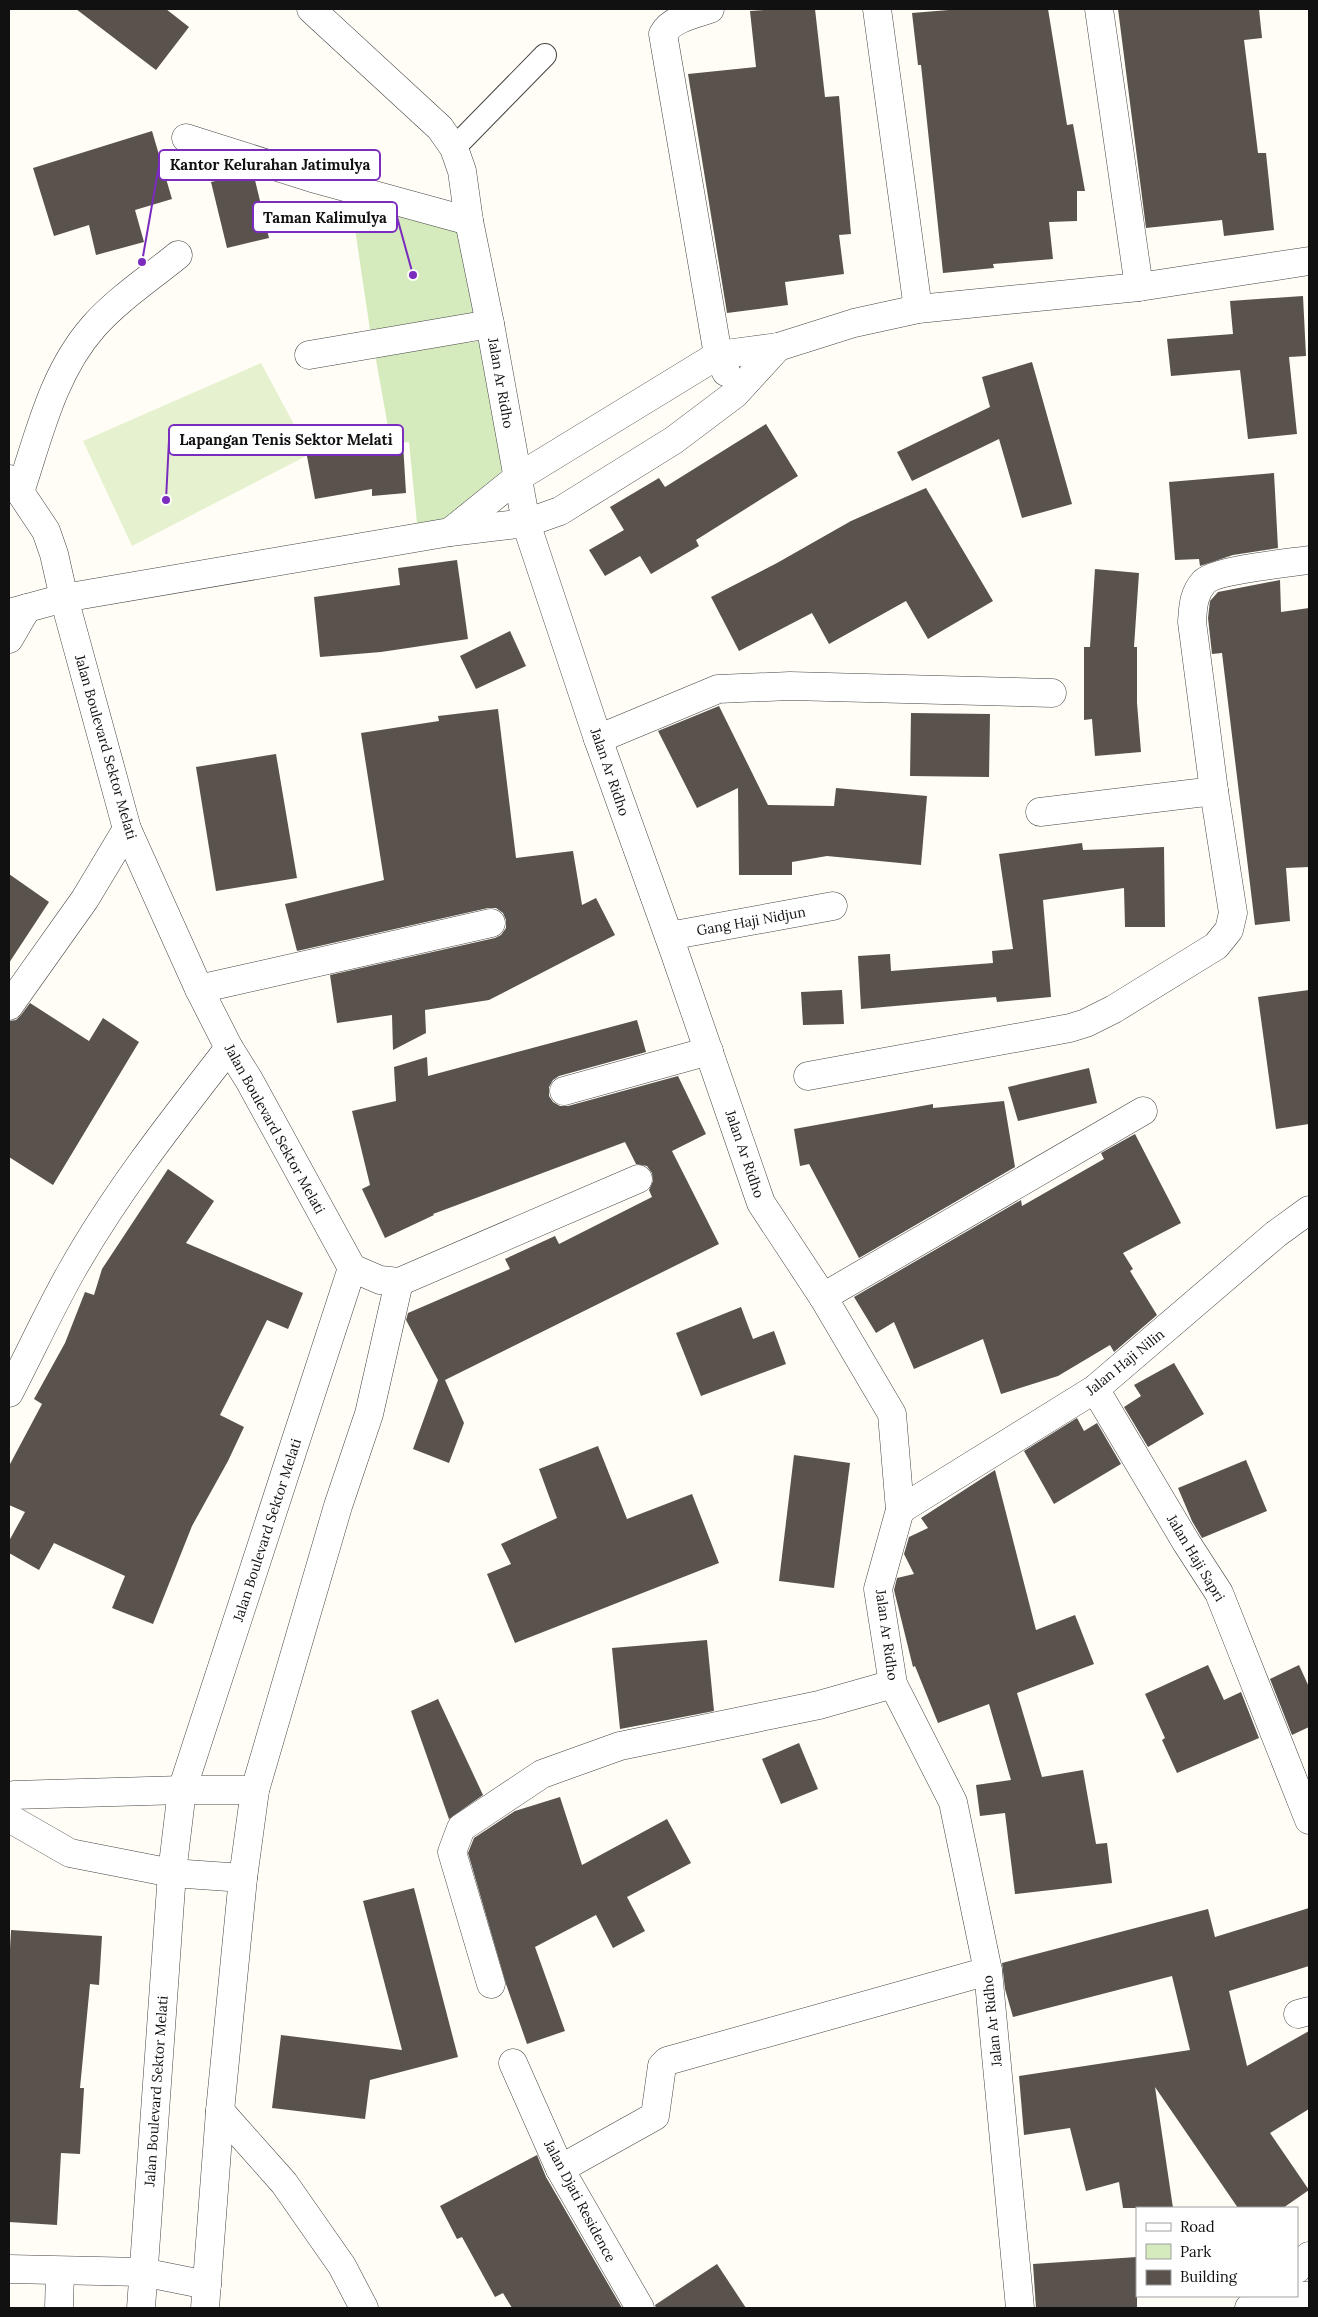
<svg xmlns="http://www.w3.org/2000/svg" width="1318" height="2317" viewBox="0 0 1318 2317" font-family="Lora,serif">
<rect width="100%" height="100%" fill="#fffdf5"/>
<g fill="#d5ebbd">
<path d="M 351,202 L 461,228 L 476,315 L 370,330 Z"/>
<path d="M 480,341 L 505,469 L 442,521 L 417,523 L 409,442 L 391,444 L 375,354 Z"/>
</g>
<path fill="#e6f2cf" d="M 261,363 L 310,454 L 132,546 L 83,441 Z"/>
<g fill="#5a524d">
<path d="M 76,9 L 166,9 L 189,27 L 156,70 Z"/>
<path d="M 775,9 L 815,9 L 825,97 L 839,96 L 851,234 L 839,235 L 844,274 L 785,282 L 788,305 L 727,313 L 688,74 L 756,67 L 750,11 Z"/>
<path d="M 961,9 L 1048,9 L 1067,125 L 1073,124 L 1085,191 L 1077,191 L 1077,221 L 1049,222 L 1053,259 L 993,264 L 994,268 L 943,273 L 921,65 L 918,65 L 912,13 Z"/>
<path d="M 1118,9 L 1259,9 L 1262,38 L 1244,40 L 1258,153 L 1266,153 L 1274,230 L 1224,236 L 1222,220 L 1146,228 Z"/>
<path d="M 152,131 L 172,199 L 135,210 L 144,242 L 96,255 L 89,225 L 54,236 L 33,168 Z"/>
<path d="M 247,174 L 254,176 L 269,238 L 227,248 L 211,182 Z"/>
<path d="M 1303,296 L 1306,356 L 1289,357 L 1297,434 L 1248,439 L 1240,370 L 1171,376 L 1167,339 L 1233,334 L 1230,301 Z"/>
<path d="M 1032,362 L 1072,504 L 1022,518 L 999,439 L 912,481 L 897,452 L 990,407 L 982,377 Z"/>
<path d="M 766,424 L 798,476 L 696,540 L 699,546 L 651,574 L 640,556 L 605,576 L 589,550 L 624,530 L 610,507 L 659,478 L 665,487 Z"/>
<path d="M 334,435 L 336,449 L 403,443 L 406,493 L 372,496 L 372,489 L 315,499 L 304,440 Z"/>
<path d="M 1274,473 L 1278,548 L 1233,555 L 1200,566 L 1199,559 L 1175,560 L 1169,482 Z"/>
<path d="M 926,488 L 993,601 L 928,639 L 906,601 L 829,644 L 812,613 L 739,651 L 711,597 L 777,563 L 851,521 Z"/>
<path d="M 457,560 L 468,639 L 381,652 L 320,657 L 314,597 L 400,585 L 398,568 Z"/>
<path d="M 1095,569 L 1139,573 L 1134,647 L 1137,647 L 1137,703 L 1141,752 L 1095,756 L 1092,719 L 1084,720 L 1084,647 L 1090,647 Z"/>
<path d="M 1280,580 L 1281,612 L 1309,608 L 1309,867 L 1286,868 L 1290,921 L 1255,925 L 1222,653 L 1212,654 L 1208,618 L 1210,601 L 1218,592 Z"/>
<path d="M 510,631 L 526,666 L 476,689 L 460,656 Z"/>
<path d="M 719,706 L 768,805 L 834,806 L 836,788 L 927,796 L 921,865 L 827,856 L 792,862 L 792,875 L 739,875 L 738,788 L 697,808 L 658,731 Z"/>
<path d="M 498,709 L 516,858 L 573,851 L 582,905 L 596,898 L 615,935 L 489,1000 L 425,1010 L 426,1033 L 393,1050 L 392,1015 L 337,1023 L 330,975 L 495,938 L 501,935 L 506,928 L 506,920 L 503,913 L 496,908 L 488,908 L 297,951 L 285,904 L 384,880 L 361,733 L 439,721 L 438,716 Z"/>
<path d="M 911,713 L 990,714 L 989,777 L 910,776 Z"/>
<path d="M 276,754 L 297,878 L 216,891 L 196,767 Z"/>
<path d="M 1082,843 L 1083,850 L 1164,847 L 1165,927 L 1125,927 L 1124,888 L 1043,900 L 1051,997 L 997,1002 L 996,997 L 861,1009 L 858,956 L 890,954 L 891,971 L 993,963 L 992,951 L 1013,949 L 999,854 Z"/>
<path d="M 9,874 L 49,902 L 9,963 Z"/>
<path d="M 842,990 L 844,1024 L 803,1025 L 801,992 Z"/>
<path d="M 1309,990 L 1309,1124 L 1276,1129 L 1258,997 Z"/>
<path d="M 30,1003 L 89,1041 L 103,1018 L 139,1042 L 53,1185 L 9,1157 L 9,1021 L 16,1020 L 21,1015 Z"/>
<path d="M 637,1020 L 646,1052 L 559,1076 L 553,1080 L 549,1087 L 549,1096 L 553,1102 L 560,1106 L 568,1106 L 678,1076 L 706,1134 L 672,1151 L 719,1244 L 445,1380 L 464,1423 L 449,1463 L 413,1449 L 438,1380 L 406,1320 L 408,1313 L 510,1269 L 505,1259 L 555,1236 L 559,1244 L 652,1197 L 649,1190 L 653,1181 L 652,1173 L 647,1166 L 636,1164 L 625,1142 L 433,1214 L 434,1215 L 385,1238 L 362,1189 L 370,1185 L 352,1111 L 396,1101 L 394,1067 L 427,1057 L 428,1076 Z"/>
<path d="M 1089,1068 L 1097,1103 L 1018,1121 L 1008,1087 Z"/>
<path d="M 1004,1101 L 1015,1167 L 859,1258 L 809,1164 L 800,1166 L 794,1129 L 933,1104 L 933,1108 Z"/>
<path d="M 1135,1134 L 1181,1223 L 1123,1253 L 1133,1269 L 1130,1271 L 1157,1315 L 1114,1352 L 1110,1345 L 1058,1376 L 1001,1394 L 983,1339 L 914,1369 L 894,1322 L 876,1333 L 854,1297 L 1021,1200 L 1022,1206 L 1104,1159 L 1101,1153 Z"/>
<path d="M 168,1169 L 214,1201 L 186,1243 L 303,1293 L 288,1329 L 267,1320 L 220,1415 L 244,1427 L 228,1461 L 192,1526 L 153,1624 L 112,1608 L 125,1576 L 54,1543 L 39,1570 L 9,1553 L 9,1541 L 25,1512 L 9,1505 L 9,1466 L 42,1404 L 34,1399 L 65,1343 L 85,1292 L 94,1295 L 102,1269 Z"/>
<path d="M 741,1307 L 753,1339 L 774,1331 L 786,1364 L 701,1396 L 676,1333 Z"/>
<path d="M 1174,1363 L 1204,1414 L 1148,1447 L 1124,1407 L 1141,1396 L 1134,1385 Z"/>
<path d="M 1077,1418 L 1084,1431 L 1097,1423 L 1121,1464 L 1054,1504 L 1024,1451 Z"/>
<path d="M 598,1446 L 627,1519 L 692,1494 L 719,1563 L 515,1643 L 487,1574 L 511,1564 L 501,1544 L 557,1518 L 539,1469 Z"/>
<path d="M 794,1455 L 850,1463 L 834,1588 L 779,1581 Z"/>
<path d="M 1246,1460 L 1267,1511 L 1202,1538 L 1192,1521 L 1178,1488 Z"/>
<path d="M 995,1470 L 1036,1630 L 1075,1615 L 1094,1664 L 1017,1693 L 1042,1777 L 1083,1770 L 1096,1844 L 1107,1843 L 1112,1883 L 1015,1894 L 1005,1813 L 980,1816 L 976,1785 L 1011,1780 L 989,1704 L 938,1723 L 915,1666 L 913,1667 L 894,1590 L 897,1578 L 914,1574 L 904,1554 L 909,1537 L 928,1528 L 921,1518 Z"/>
<path d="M 707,1640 L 714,1711 L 620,1729 L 612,1648 Z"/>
<path d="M 1208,1665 L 1224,1700 L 1241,1692 L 1259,1738 L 1177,1773 L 1162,1740 L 1165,1738 L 1145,1694 Z"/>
<path d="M 1299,1665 L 1309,1687 L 1309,1727 L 1292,1735 L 1270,1679 Z"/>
<path d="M 438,1699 L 483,1795 L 449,1819 L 411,1711 Z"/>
<path d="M 799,1743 L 818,1789 L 781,1804 L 762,1759 Z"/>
<path d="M 560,1797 L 582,1865 L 667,1819 L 691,1863 L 627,1897 L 645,1931 L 613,1948 L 596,1915 L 535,1947 L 565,2031 L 527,2044 L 506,1984 L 468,1853 L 474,1838 L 515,1811 Z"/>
<path d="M 414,1888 L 458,2057 L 370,2080 L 365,2119 L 272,2108 L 281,2035 L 402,2050 L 363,1901 Z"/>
<path d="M 1309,1908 L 1309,1966 L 1229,1991 L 1247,2066 L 1309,2031 L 1309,2109 L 1270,2133 L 1309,2190 L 1283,2208 L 1238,2208 L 1155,2087 L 1173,2208 L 1123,2208 L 1119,2182 L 1086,2191 L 1070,2128 L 1024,2135 L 1019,2076 L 1190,2050 L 1172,1976 L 1013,2017 L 1005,1989 L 1002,1963 L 1208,1909 L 1215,1937 Z"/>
<path d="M 11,1930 L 102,1936 L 99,1985 L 90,1984 L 80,2088 L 84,2088 L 80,2154 L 61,2153 L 57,2225 L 9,2222 L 9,1968 Z"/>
<path d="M 537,2155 L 546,2177 L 622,2308 L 512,2308 L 503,2293 L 495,2297 L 462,2237 L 457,2239 L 440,2206 Z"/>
<path d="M 1137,2257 L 1137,2308 L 1036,2308 L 1033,2264 Z"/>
<path d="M 717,2264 L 746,2308 L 656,2308 L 655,2305 Z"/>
</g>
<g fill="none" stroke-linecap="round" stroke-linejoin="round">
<defs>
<path id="service" d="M 454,148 L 545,55"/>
<g id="minor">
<path d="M 311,9 L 440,128 L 454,148 L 462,171 L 469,221 L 490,324 L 526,523 L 598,739 L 673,948 L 761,1203 L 823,1297 L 892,1414 L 900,1510 L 878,1589 L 893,1684 L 953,1802 L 988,1971 L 1020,2308"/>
<path d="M 710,9 C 695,14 671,19 663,34 L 718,355 L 726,372"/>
<path d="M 877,9 L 918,309"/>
<path d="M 1099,9 L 1139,287"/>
<path d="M 186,138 L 312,178 L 469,221"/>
<path d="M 309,355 L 490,324"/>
<path d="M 9,479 L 20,492 L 46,531 L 54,554 L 64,598 L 127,829 L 199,989 L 229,1048 L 249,1080 L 352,1268 L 182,1790 L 172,1873 L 141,2308"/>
<path d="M 20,492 C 39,435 53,372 94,326 C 118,299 150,278 178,255"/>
<path d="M 450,532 L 517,478 L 718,355 L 778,347 L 854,323 L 918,309 L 1139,287 L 1309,261"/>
<path d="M 9,613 L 64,598 L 450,532 L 526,523 L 560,511 L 674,440 L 735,394 L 778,347"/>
<path d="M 9,639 L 27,608"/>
<path d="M 598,739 L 718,689 L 790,686 L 1052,693"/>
<path d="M 1040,812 L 1214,791"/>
<path d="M 669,936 L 833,906"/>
<path d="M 199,989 L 491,923"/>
<path d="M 9,1006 L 85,899 L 127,829"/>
<path d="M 808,1076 L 1070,1028 L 1086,1023 L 1114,1009 L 1216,946 L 1229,930 L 1233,913 L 1214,791 L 1192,622 C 1193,608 1193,594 1204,582 C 1215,570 1289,563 1309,560"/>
<path d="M 564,1091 L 709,1051"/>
<path d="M 352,1268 L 380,1280 L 399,1282 L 638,1179"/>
<path d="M 823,1297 L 1143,1111"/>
<path d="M 1095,1389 L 1186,1542 L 1219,1593 L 1309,1820"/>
<path d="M 9,1393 C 30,1353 49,1311 71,1272 C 116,1192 173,1120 229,1048"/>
<path d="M 900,1510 L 1095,1389 L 1276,1234 L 1309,1210"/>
<path d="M 9,1798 L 14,1795 L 182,1790 L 255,1790"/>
<path d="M 9,1818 L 70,1853 L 172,1873 L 243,1878"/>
<path d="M 491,1984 L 452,1852 L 461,1828 L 542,1774 L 620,1746 L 819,1705 L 893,1684"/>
<path d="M 1298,2014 L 1309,2011"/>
<path d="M 513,2063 L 560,2169 L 640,2308"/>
<path d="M 220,2111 L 284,2183 L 342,2266 L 364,2308"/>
<path d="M 560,2169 L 655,2116 L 662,2066 L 667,2061 L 988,1971"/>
<path d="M 9,2269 L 142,2272 L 207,2285"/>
<path d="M 1297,2269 L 1309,2256"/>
<path d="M 59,2308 L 60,2272"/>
<path d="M 205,2308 L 220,2111 L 243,1878 L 255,1790 L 338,1506 L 369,1414 L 399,1282"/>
<path d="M 1249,2308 L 1281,2296 L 1309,2296"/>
</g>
</defs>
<use href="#service" stroke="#444" stroke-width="24"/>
<use href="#minor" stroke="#444" stroke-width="29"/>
<use href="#service" stroke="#fff" stroke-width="22"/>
<use href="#minor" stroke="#fff" stroke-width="28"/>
</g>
<g text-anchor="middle" stroke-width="5" stroke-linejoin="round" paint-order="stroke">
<g font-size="14" fill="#111" stroke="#fff">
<text transform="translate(501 383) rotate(80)" y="5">Jalan Ar Ridho</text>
<text transform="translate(106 747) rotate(74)" y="5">Jalan Boulevard Sektor Melati</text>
<text transform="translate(610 772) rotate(71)" y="5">Jalan Ar Ridho</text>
<text transform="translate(751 921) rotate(-10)" y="5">Gang Haji Nidjun</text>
<text transform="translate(275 1129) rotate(61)" y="5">Jalan Boulevard Sektor Melati</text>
<text transform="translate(745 1154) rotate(71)" y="5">Jalan Ar Ridho</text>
<text transform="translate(1125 1362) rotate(-39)" y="5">Jalan Haji Nilin</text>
<text transform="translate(267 1530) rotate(-72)" y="5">Jalan Boulevard Sektor Melati</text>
<text transform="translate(1196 1558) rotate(59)" y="5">Jalan Haji Sapri</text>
<text transform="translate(887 1635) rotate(82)" y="5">Jalan Ar Ridho</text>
<text transform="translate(992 2021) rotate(-96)" y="5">Jalan Ar Ridho</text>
<text transform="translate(156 2091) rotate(-86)" y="5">Jalan Boulevard Sektor Melati</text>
<text transform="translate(580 2201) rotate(62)" y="5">Jalan Djati Residence</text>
</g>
</g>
<path fill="none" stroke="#7b2cbf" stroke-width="2" d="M142 262L159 165M413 275L397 217M166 500L169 440"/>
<g fill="#7b2cbf" stroke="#fff" stroke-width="2">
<circle cx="142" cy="262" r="5"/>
<circle cx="413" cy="275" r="5"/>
<circle cx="166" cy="500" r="5"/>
</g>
<g fill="#fff" stroke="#7b2cbf" stroke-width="2">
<rect x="159" y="150" width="221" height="30" rx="5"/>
<rect x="253" y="202" width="144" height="30" rx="5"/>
<rect x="169" y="425" width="234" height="30" rx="5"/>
</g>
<g font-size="15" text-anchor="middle" font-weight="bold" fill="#111">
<text x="270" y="170">Kantor Kelurahan Jatimulya</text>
<text x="325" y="223">Taman Kalimulya</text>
<text x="286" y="445">Lapangan Tenis Sektor Melati</text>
</g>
<rect width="1318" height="2317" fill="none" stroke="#111111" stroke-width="20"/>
<rect x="1136" y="2207" width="162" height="90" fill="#ffffff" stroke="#a0a0a0"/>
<rect x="1146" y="2223" width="25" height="8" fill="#ffffff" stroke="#a0a0a0"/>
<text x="1180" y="2232" font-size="15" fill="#111111">Road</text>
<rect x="1146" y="2244" width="25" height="15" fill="#d5ebbd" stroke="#a0a0a0"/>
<text x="1180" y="2257" font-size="15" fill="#111111">Park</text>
<rect x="1146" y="2270" width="25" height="15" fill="#5a524d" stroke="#a0a0a0"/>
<text x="1180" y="2282" font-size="15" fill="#111111">Building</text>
</svg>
